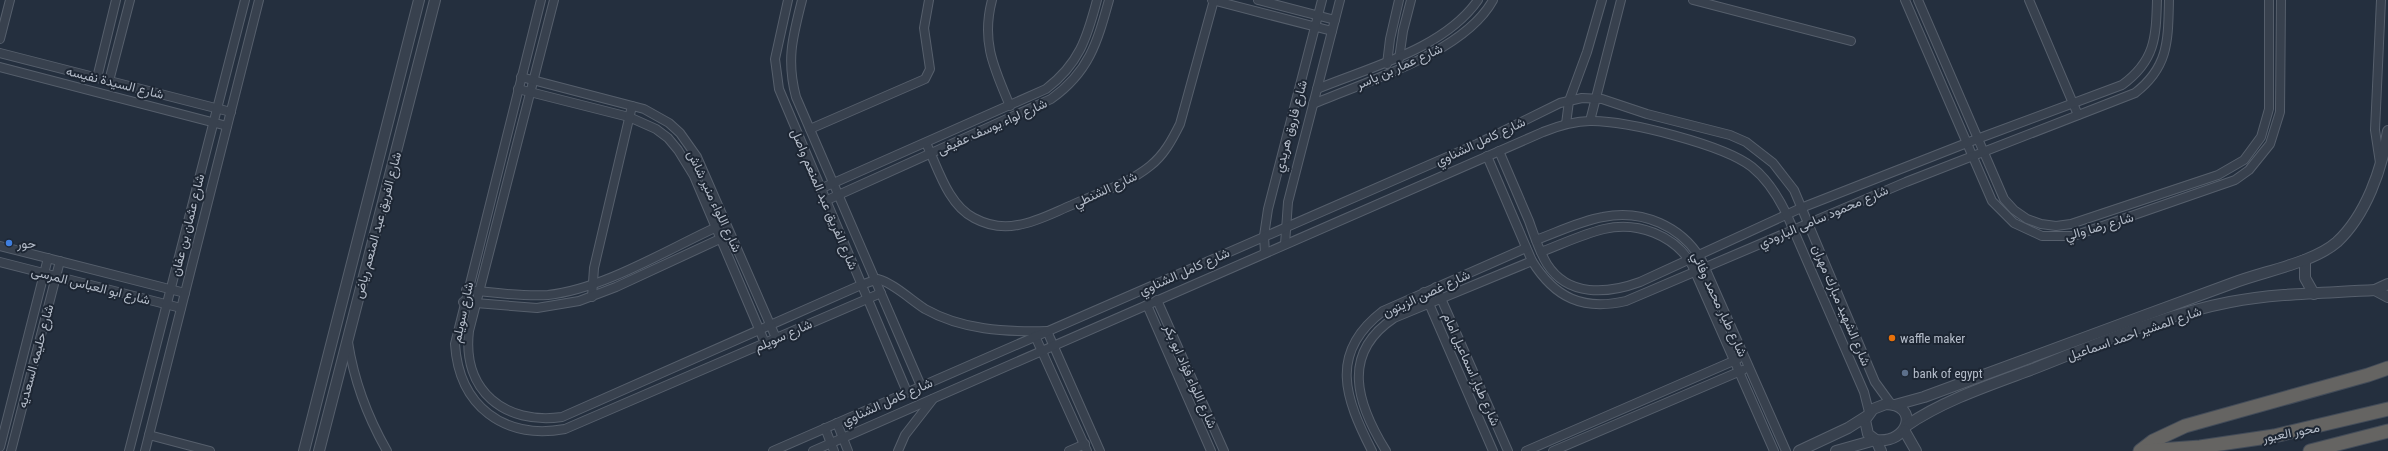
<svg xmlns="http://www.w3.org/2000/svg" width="2388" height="451" viewBox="0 0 2388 451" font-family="'Roboto Condensed',Vazirmatn,sans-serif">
<rect width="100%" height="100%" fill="#242f3e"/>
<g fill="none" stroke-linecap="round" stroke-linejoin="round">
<defs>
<g id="minor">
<path d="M 541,0 L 455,344 C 459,406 504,440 565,429 L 881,293"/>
<path d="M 554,0 L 469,331 C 462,391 505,425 562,417 L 861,285 L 878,279 C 893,283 911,300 925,309 C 962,330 1005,332 1047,331 L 1100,451"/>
<path d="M 788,0 L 775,59 L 779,89 L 907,392"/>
<path d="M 802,0 C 793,36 786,59 796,97 L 921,386"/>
<path d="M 992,0 C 981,42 994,68 1010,106"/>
<path d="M 1212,0 L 1332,31"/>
<path d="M 1258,0 L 1335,20"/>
<path d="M 1693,0 L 1851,41"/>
<path d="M 1905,0 L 1992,201 L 2014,223 L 2042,236 L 2073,236 L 2088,231 L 2235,180 L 2249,170 L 2270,144 L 2280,112 L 2281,0"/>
<path d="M 1918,0 L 2004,199 L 2014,210 L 2027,219 L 2041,224 L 2056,226 L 2071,224 L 2218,175 L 2244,160 L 2261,137 L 2269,109 L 2269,0"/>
<path d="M 2029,0 L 2078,115"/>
<path d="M 0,39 L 10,0"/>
<path d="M 0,53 L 231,112"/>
<path d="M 1399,59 L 1403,31 L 1411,0"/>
<path d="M 1387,64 L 1390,39 L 1399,0"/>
<path d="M 0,67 L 227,126"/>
<path d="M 521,77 L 644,109 L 669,123 L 680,133 L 697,157 L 776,338"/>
<path d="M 97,78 L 116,0"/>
<path d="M 109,81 L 130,0"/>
<path d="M 518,89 L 629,117 L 656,129 L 668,138 L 678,150 L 694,176 L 765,343"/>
<path d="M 1317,89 C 1370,67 1444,49 1478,0"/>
<path d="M 1313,104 C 1367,81 1464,53 1493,0"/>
<path d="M 1590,121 L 1621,0"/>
<path d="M 1566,124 L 1569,101 L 1587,52 L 1602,0"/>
<path d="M 810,129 L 925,79 L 930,69 L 924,28 L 929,0"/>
<path d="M 926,143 C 938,168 948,205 974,218 C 987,225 1003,228 1018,225 C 1037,222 1055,212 1072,205 C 1098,193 1128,184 1150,166 C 1164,155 1172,140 1180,124 L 1214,0"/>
<path d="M 1499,151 C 1509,174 1519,198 1529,221 C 1534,235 1539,251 1547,264 C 1568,297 1607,294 1640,282 L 1801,208 L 1977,139 L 2122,85 C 2155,61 2156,38 2157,0"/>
<path d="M 1487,156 L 1532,261 C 1555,298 1583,311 1626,301 L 1906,182 L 2135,93 C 2169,67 2168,40 2169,0"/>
<path d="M 2380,163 L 2375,130 L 2381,0"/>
<path d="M 820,189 L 1046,89 C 1079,64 1087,38 1097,0"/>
<path d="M 825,201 L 1051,99 C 1089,72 1097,43 1109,0"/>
<path d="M 1536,240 C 1558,232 1580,221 1603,217 C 1642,209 1682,226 1702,261 L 1786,451"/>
<path d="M 1285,244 L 1288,202 L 1340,0"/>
<path d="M 0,246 L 185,293"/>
<path d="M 1541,252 C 1562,244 1583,234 1604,229 C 1637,221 1675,235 1692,265 L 1774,451"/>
<path d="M 1265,253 L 1264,236 L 1268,209 L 1322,0"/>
<path d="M 0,262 L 181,308"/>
<path d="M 1436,287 L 1508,451"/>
<path d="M 466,290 C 493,292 521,297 548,295 C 604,289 668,249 719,226"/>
<path d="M 1424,292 L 1493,451"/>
<path d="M 592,297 L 594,268 L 632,106"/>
<path d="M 1157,300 L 1224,451"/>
<path d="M 463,302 L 537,308 L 579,301 L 616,287 L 724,237"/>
<path d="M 1147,305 L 1211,451"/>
<path d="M 1035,336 L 1087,451"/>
<path d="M 348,342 C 354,381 367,416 387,451"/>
<path d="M 837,423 L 848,451"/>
<path d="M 825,428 L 834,451"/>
<path d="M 149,435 L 210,451"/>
<path d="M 0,447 L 48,258"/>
<path d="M 11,451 L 60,261"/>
<path d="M 129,451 L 245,0"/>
<path d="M 145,451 L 259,0"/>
<path d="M 773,451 L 1477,144 L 1560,103 L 1582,98 L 1602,99 L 1647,114 L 1730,135 L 1746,142 L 1773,163 L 1794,190 L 1875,382 L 1891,404"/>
<path d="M 813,451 L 1543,132 C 1558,126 1573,121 1590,121 C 1626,120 1724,145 1752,167 C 1768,180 1778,196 1787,215 L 1864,392 L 1869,412"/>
<path d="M 898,451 L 905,435 L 933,399"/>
<path d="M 1069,451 L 1085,444"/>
<path d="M 1372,451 C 1345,398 1328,353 1383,311 L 1526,248"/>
<path d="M 1386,451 C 1357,404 1340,354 1394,318 L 1532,261"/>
<path d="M 1526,451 L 1738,359"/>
<path d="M 1553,451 L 1743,370"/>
</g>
<g id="tertiary">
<path d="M 2305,260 L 2305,278 L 2314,294"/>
<path d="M 2375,290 L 2388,297"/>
<path d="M 1886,404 C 1920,405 1909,444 1876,440 L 1868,434 L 1865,420 L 1873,409 Z"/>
<path d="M 1895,405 L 1924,397 C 2027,358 2130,321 2233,283 C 2264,271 2313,263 2337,242 C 2366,215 2382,169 2388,131"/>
<path d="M 1906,426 C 1944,400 1990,385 2033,369 C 2097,344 2162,315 2230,302 C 2277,293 2327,293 2375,290 L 2388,284"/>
<path d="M 1904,430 L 1916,451"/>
<path d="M 1876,440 L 1881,451"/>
<path d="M 304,451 L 419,0"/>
<path d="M 319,451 L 435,0"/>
<path d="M 1799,451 L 1848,428 L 1867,416"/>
<path d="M 1836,451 L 1875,440"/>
</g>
<g id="trunk">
<path d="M 2140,451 L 2153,441 L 2185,426 L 2368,375 L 2388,368"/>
<path d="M 2145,451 L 2200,447 L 2274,436 L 2388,409"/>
<path d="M 2310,451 L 2388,431"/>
</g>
</defs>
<use href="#minor" stroke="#565f6c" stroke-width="10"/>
<use href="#tertiary" stroke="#565f6c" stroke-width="12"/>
<use href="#trunk" stroke="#434c59" stroke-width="15"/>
<use href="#minor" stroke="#38414e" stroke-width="8"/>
<use href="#tertiary" stroke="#38414e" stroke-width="10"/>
<use href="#trunk" stroke="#656462" stroke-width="13"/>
</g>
<circle fill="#3f7fe0" stroke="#1d2633" stroke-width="1.5" cx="9" cy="243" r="4"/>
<circle fill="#e8710a" stroke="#1d2633" stroke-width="1.5" cx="1892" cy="338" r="4"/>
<circle fill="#5c6f8a" stroke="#1d2633" stroke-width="1.5" cx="1905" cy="373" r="4"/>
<g text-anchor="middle" stroke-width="4" stroke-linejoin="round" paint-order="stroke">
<g font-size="13" fill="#b4bcc9" stroke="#1d2633">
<text transform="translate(1399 66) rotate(-24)" y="5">شارع عمار بن ياسر</text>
<text transform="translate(115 82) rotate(14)" y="5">شارع السيدة نفيسه</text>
<text transform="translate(992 126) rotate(-24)" y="5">شارع لواء يوسف عفيفى</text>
<text transform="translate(1290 126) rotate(-75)" y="5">شارع فاروق هريدي</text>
<text transform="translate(1480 141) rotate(-25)" y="5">شارع كامل الشناوي</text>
<text transform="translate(1105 189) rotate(-25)" y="5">شارع الشنطي</text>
<text transform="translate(825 199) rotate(67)" y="5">شارع الفريق عبد المنعم واصل</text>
<text transform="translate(715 201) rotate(65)" y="5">شارع اللواء منير شاش</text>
<text transform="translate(1823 216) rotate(-23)" y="5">شارع محمود سامى البارودي</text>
<text transform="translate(187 225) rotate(-76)" y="5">شارع عثمان بن عفان</text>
<text transform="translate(377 225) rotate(-75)" y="5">شارع الفريق عبد المنعم رياض</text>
<text transform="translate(2099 226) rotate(-16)" y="5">شارع رضا والي</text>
<text transform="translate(1184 271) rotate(-24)" y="5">شارع كامل الشناوي</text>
<text transform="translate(91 285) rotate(14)" y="5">شارع ابو العباس المرسى</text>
<text transform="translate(1426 293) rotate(-25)" y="5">شارع غصن الزيتون</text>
<text transform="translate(1720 304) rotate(65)" y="5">شارع طيار محمد وفائي</text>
<text transform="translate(1842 305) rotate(67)" y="5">شارع الشهيد مبارك مهران</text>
<text transform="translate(462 312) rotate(-78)" y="5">شارع سويلم</text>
<text transform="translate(2134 333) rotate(-19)" y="5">شارع المشير احمد اسماعيل</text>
<text transform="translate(783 335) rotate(-24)" y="5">شارع سويلم</text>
<text transform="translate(35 356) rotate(-75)" y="5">شارع حليمه السعديه</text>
<text transform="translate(1472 369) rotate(66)" y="5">شارع طيار اسماعيل امام</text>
<text transform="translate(1191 376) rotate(66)" y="5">شارع اللواء فؤاد ابو بكر</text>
<text transform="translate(887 401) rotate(-24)" y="5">شارع كامل الشناوي</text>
<text transform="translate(2291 432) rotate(-11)" y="5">محور العبور</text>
</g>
<g font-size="13" fill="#b4bcc9" stroke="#1d2633" text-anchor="start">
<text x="17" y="248">حور</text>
<text x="1900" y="343">waffle maker</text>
<text x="1913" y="378">bank of egypt</text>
</g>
</g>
</svg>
